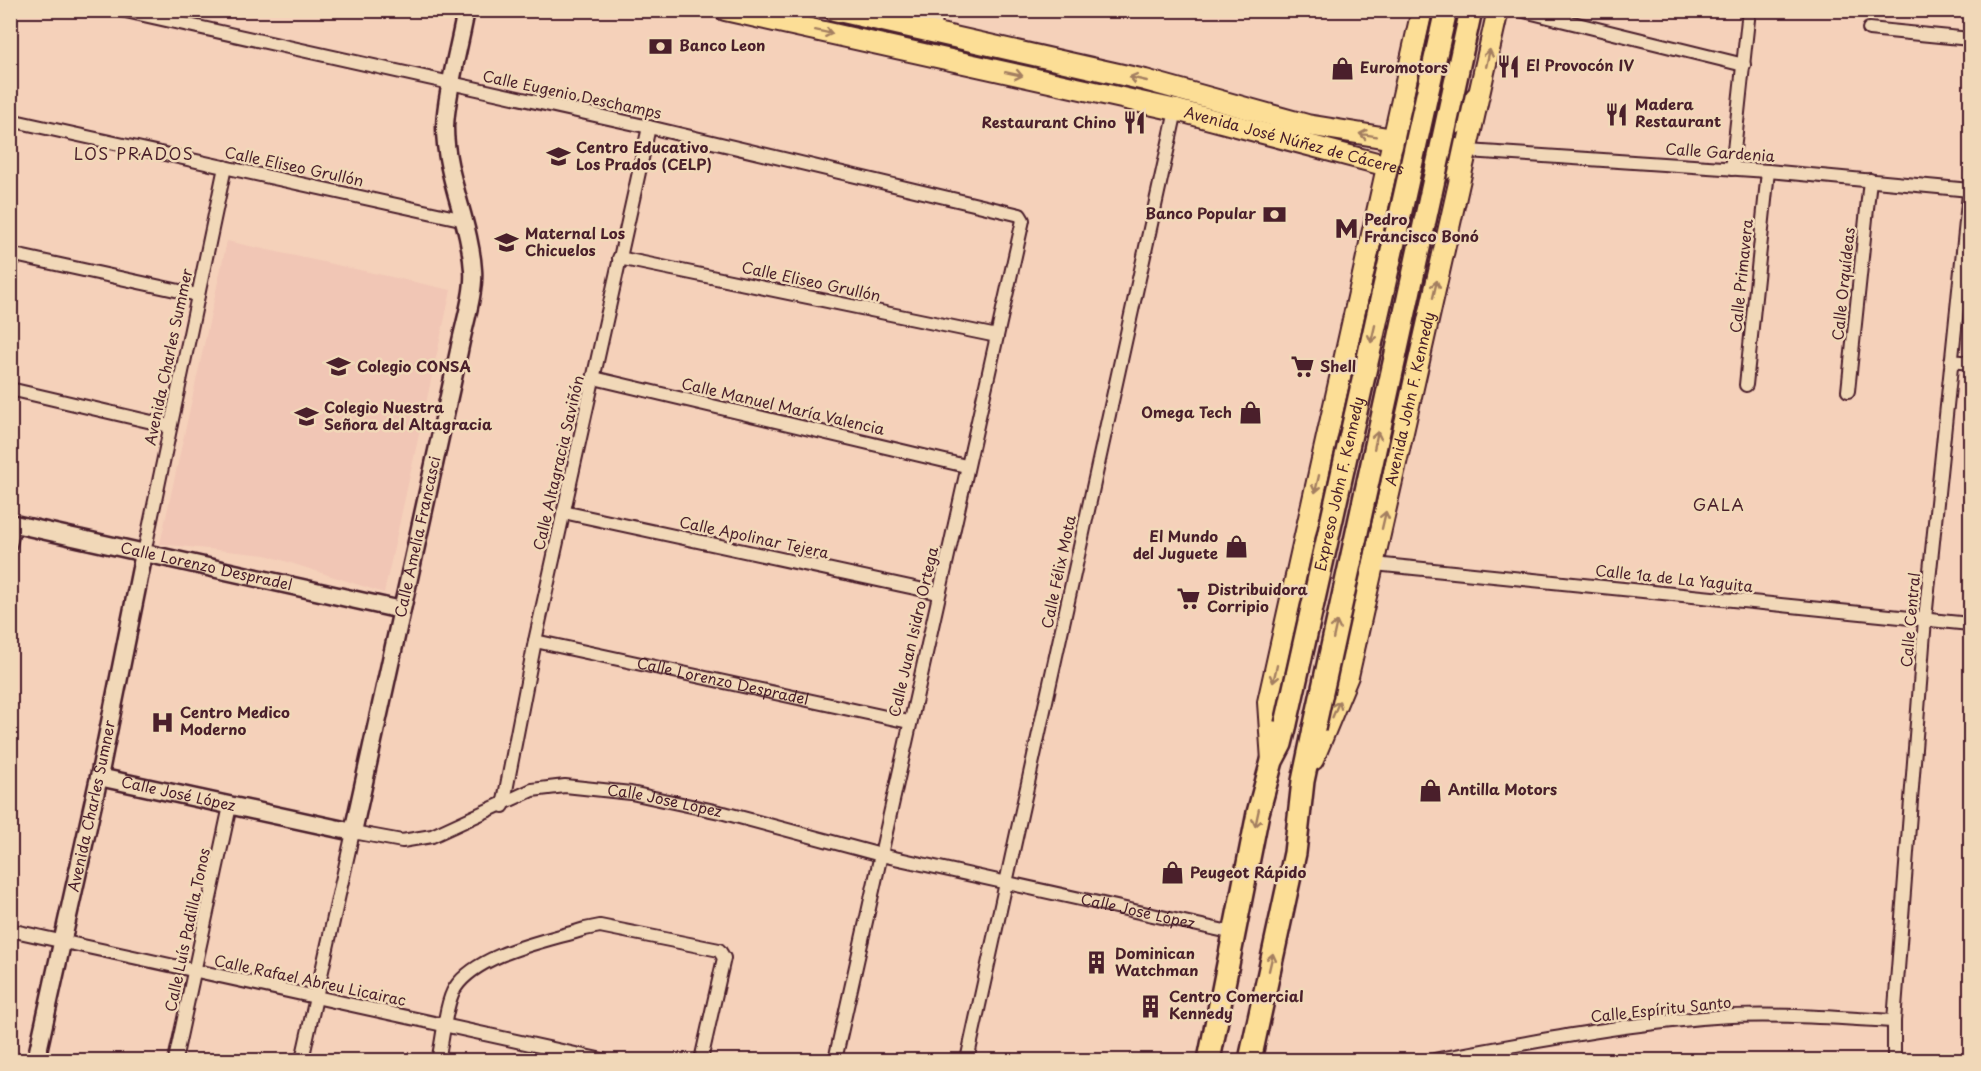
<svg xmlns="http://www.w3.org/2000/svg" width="1981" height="1071" viewBox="0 0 1981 1071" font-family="'Playpen Sans',sans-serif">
<rect width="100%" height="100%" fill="#f5d1ba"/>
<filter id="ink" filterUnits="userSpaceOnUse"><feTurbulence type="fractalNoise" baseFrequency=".0167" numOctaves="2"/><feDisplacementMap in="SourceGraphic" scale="12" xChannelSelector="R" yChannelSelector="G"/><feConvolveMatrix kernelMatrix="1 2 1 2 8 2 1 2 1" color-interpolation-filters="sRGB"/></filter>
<g filter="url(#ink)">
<path fill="#f1c6b5" d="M 227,241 L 451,290 L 384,593 L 266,555 L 160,544 Z"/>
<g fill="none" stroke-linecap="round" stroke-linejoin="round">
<defs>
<g id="minor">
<path d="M 121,10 L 649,127 L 1020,215 L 1023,220 L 835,1060"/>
<path d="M 1520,10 L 1744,65"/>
<path d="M 1869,29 L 1970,39"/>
<path d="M 935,33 L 936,10"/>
<path d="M 10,120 L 465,220"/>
<path d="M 1468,151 L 1768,171 L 1970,190"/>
<path d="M 1732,169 L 1749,10"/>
<path d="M 10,254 L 198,295"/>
<path d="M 619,258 L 997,336"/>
<path d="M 1951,361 L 1970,363"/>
<path d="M 594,378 L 966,466"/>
<path d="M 1746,385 L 1768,171"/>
<path d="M 10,389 L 169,426"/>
<path d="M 1848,391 L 1870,180"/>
<path d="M 563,512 L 938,593"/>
<path d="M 10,545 L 15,524"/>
<path d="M 144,553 L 225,167"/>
<path d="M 1374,564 L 1970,624"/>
<path id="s1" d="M 535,641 L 909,722"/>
<path d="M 503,806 L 535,641 L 649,127"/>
<path d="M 10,930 L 603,1060"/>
<path d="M 175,1060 L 230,806"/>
<path id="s2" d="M 302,1060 L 353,832 L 402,841 L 432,836 L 532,790 L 565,786 L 631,793 L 724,813 L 881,855 L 1234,933"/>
<path d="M 438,1060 C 443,1041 445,1004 455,988 C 478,953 547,941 585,929 L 600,926 L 719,950 L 724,958 L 701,1060"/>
<path d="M 967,1060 L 1177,106"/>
<path d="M 1434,1060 C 1527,1043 1621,1024 1715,1017 C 1774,1013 1834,1018 1894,1021"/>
<path d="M 1894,1060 L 1894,1021 L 1925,619 L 1970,183"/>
</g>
<g id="tertiary">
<path id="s3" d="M 10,523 L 401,610"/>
<path id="s4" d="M 99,777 L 353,832 L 459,351 C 463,328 475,293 473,270 C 470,222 445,176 445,127 C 446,93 460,45 466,10"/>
<path id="s5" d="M 36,1060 L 99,777 L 144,553"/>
</g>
<g id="primary">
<path id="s6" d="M 725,10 L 1176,110 L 1418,174 L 1441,171 L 1468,151"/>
<path d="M 834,10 L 1145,80 L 1307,125 L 1456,149"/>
<path d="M 1412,106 C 1418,121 1437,124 1451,126 L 1458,121 L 1476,97"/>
<path id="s7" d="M 1313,760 L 1348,676 L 1498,10"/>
<path d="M 1272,761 L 1268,702 L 1422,10"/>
</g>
<g id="trunk">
<path d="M 1209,1060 L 1258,813 L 1272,761 L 1281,744 L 1286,724"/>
<path d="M 1250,1060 L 1295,853 L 1303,781 L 1314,729"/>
</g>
</defs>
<use href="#minor" stroke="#4a1f2b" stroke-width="16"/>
<use href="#tertiary" stroke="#4a1f2b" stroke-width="21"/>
<use href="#primary" stroke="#4a1f2b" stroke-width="24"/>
<use href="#trunk" stroke="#4a1f2b" stroke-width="26"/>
<use href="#minor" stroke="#f1d8b8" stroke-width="12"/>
<use href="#tertiary" stroke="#f1d8b8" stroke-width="16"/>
<use href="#primary" stroke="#fcde96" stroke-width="20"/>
<use href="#trunk" stroke="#fcde96" stroke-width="21"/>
<defs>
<g id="trunk-bridge">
<path id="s8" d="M 1286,724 L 1446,10"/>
<path d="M 1314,729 L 1471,10"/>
</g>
</defs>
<use href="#trunk-bridge" stroke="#4a1f2b" stroke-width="26" stroke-linecap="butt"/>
<use href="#trunk-bridge" stroke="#fcde96" stroke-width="21"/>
</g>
<defs><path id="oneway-shaft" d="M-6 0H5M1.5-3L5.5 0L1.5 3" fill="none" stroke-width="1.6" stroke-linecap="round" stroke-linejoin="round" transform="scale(1.5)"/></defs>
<g stroke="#a37e60">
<use href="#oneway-shaft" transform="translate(824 32) rotate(12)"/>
<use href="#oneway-shaft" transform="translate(1488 58) rotate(-78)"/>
<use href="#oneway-shaft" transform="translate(1014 74) rotate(12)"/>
<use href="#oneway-shaft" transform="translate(1138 79) rotate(-167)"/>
<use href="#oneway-shaft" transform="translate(1368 135) rotate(-171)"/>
<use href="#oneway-shaft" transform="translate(1435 289) rotate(-77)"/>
<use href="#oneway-shaft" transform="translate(1373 334) rotate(103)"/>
<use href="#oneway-shaft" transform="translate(1376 440) rotate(-78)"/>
<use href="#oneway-shaft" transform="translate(1317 484) rotate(103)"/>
<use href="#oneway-shaft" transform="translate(1384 520) rotate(-77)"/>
<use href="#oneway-shaft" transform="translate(1335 630) rotate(-78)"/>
<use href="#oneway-shaft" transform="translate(1275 674) rotate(103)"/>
<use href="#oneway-shaft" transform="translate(1336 709) rotate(-67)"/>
<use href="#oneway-shaft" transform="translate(1257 818) rotate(102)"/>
<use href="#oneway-shaft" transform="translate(1271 962) rotate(-77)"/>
</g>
</g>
<defs>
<symbol id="bank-bare" viewBox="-9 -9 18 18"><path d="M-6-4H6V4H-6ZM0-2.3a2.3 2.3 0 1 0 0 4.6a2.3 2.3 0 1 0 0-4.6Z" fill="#4a1f2b" stroke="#f1d8b8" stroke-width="2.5" paint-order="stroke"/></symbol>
<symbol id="restaurant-bare" viewBox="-9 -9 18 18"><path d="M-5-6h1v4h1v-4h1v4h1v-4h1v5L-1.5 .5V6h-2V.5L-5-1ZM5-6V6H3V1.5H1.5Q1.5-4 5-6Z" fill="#4a1f2b" stroke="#f1d8b8" stroke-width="2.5" paint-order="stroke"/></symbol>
<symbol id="shop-bare" viewBox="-9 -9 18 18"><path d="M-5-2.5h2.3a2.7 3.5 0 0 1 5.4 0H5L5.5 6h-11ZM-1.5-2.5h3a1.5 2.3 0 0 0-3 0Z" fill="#4a1f2b" stroke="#f1d8b8" stroke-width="2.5" paint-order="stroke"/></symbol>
<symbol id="school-bare" viewBox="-9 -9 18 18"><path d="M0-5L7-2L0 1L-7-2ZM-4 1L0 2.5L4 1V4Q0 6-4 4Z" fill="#4a1f2b" stroke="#f1d8b8" stroke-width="2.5" paint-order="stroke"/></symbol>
<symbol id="metro-bare" viewBox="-9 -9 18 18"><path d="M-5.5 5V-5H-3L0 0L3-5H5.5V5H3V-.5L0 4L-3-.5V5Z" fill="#4a1f2b" stroke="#f1d8b8" stroke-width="2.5" paint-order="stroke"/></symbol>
<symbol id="supermarket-bare" viewBox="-9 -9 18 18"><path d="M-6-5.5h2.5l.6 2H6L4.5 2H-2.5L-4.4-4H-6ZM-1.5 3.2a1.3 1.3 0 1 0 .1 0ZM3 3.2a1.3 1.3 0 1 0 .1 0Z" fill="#4a1f2b" stroke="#f1d8b8" stroke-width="2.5" paint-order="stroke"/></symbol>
<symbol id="hospital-bare" viewBox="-9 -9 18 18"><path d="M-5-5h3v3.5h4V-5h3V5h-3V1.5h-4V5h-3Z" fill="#4a1f2b" stroke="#f1d8b8" stroke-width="2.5" paint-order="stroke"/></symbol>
<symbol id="building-bare" viewBox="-9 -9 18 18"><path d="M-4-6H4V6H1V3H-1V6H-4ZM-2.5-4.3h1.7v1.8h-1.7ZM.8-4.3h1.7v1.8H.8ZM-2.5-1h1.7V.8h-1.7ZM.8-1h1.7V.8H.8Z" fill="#4a1f2b" stroke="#f1d8b8" stroke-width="2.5" paint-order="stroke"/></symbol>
</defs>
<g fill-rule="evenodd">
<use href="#bank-bare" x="644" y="30" width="33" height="33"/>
<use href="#restaurant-bare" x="1492" y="50" width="33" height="33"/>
<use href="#shop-bare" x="1326" y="52" width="33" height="33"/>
<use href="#restaurant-bare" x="1600" y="98" width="33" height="33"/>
<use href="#restaurant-bare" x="1118" y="106" width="33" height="33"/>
<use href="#school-bare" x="542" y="140" width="33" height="33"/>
<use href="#bank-bare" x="1258" y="198" width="33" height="33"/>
<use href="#metro-bare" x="1330" y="212" width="33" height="33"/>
<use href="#school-bare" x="490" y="226" width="33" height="33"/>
<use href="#school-bare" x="322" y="350" width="33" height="33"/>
<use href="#supermarket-bare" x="1286" y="350" width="33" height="33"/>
<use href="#shop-bare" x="1234" y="396" width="33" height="33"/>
<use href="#school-bare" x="290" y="400" width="33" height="33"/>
<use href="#shop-bare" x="1220" y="530" width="33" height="33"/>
<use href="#supermarket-bare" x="1172" y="582" width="33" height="33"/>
<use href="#hospital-bare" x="146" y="706" width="33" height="33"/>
<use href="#shop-bare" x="1414" y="774" width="33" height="33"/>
<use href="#shop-bare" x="1156" y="856" width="33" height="33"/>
<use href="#building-bare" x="1080" y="946" width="33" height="33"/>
<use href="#building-bare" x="1134" y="990" width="33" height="33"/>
</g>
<g text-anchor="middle" stroke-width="5" stroke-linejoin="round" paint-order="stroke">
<g font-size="15" font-weight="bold" fill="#4a1f2b" stroke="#f1d8b8" text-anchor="start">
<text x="679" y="51">Banco Leon</text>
<text x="1526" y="71">El Provocón IV</text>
<text x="1360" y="73">Euromotors</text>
<text x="1635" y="110">Madera<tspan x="1635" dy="17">Restaurant</tspan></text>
<text x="1116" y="128" text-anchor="end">Restaurant Chino</text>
<text x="576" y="153">Centro Educativo<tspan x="576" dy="17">Los Prados (CELP)</tspan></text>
<text x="1256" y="219" text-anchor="end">Banco Popular</text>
<text x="1364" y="225">Pedro<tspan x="1364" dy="17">Francisco Bonó</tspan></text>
<text x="525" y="239">Maternal Los<tspan x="525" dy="17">Chicuelos</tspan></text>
<text x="357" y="372">Colegio CONSA</text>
<text x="1320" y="372">Shell</text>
<text x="324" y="413">Colegio Nuestra<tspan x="324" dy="17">Señora del Altagracia</tspan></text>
<text x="1232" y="418" text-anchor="end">Omega Tech</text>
<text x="1218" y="542" text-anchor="end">El Mundo<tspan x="1218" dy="17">del Juguete</tspan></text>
<text x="1207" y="595">Distribuidora<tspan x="1207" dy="17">Corripio</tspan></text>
<text x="180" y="718">Centro Medico<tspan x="180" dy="17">Moderno</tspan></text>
<text x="1448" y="795">Antilla Motors</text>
<text x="1190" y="878">Peugeot Rápido</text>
<text x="1115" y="959">Dominican<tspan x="1115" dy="17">Watchman</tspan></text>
<text x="1169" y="1002">Centro Comercial<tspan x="1169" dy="17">Kennedy</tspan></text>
</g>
<g font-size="15" fill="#4a1f2b" stroke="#f1d8b8">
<text transform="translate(572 95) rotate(12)" y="5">Calle Eugenio Deschamps</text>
<text dy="5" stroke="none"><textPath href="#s6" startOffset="584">Avenida José Núñez de Cáceres</textPath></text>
<text transform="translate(1720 153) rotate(4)" y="5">Calle Gardenia</text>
<text transform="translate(294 167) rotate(12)" y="5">Calle Eliseo Grullón</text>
<text transform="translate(1742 276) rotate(-84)" y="5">Calle Primavera</text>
<text transform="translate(811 282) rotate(12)" y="5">Calle Eliseo Grullón</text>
<text transform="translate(1844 284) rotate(-84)" y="5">Calle Orquídeas</text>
<text transform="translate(169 357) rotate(-78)" y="5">Avenida Charles Summer</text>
<text dy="5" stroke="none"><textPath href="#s7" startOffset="375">Avenida John F. Kennedy</textPath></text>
<text transform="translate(783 407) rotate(13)" y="5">Calle Manuel María Valencia</text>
<text transform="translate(559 463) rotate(-77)" y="5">Calle Altagracia Saviñón</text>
<text dy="5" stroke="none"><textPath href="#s8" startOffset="246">Expreso John F. Kennedy</textPath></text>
<text dy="5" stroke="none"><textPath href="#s4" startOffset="562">Calle Amelia Francasci</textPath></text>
<text transform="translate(754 538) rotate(12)" y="5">Calle Apolinar Tejera</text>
<text dy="5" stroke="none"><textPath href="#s3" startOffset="201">Calle Lorenzo Despradel</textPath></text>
<text transform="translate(1059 572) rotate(-78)" y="5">Calle Félix Mota</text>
<text transform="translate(1674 579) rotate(6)" y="5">Calle 1a de La Yaguita</text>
<text transform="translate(1911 620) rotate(-85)" y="5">Calle Central</text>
<text transform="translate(914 632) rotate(-77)" y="5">Calle Juan Isidro Ortega</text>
<text dy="5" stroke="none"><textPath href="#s1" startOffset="192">Calle Lorenzo Despradel</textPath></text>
<text dy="5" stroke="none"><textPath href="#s4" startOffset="81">Calle José López</textPath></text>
<text dy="5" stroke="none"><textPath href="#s2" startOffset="558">Calle José López</textPath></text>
<text dy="5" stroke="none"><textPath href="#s5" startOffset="260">Avenida Charles Sumner</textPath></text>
<text dy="5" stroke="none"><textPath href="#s2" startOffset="1044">Calle José López</textPath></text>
<text transform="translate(188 930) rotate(-78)" y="5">Calle Luís Padilla Tonos</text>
<text transform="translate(310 981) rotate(12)" y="5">Calle Rafael Abreu Licairac</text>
<text transform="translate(1661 1010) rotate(-6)" y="5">Calle Espíritu Santo</text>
</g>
<g font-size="16" letter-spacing="1.5" fill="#4a1f2b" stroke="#f1d8b8">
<text x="134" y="160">LOS PRADOS</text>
<text x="1719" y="511">GALA</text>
</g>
</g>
<rect width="1981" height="1071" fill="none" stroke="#f1d8b8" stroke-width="36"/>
<rect x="18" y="18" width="1945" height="1035" fill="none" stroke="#4a1f2b" stroke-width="2" filter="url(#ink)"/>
</svg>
